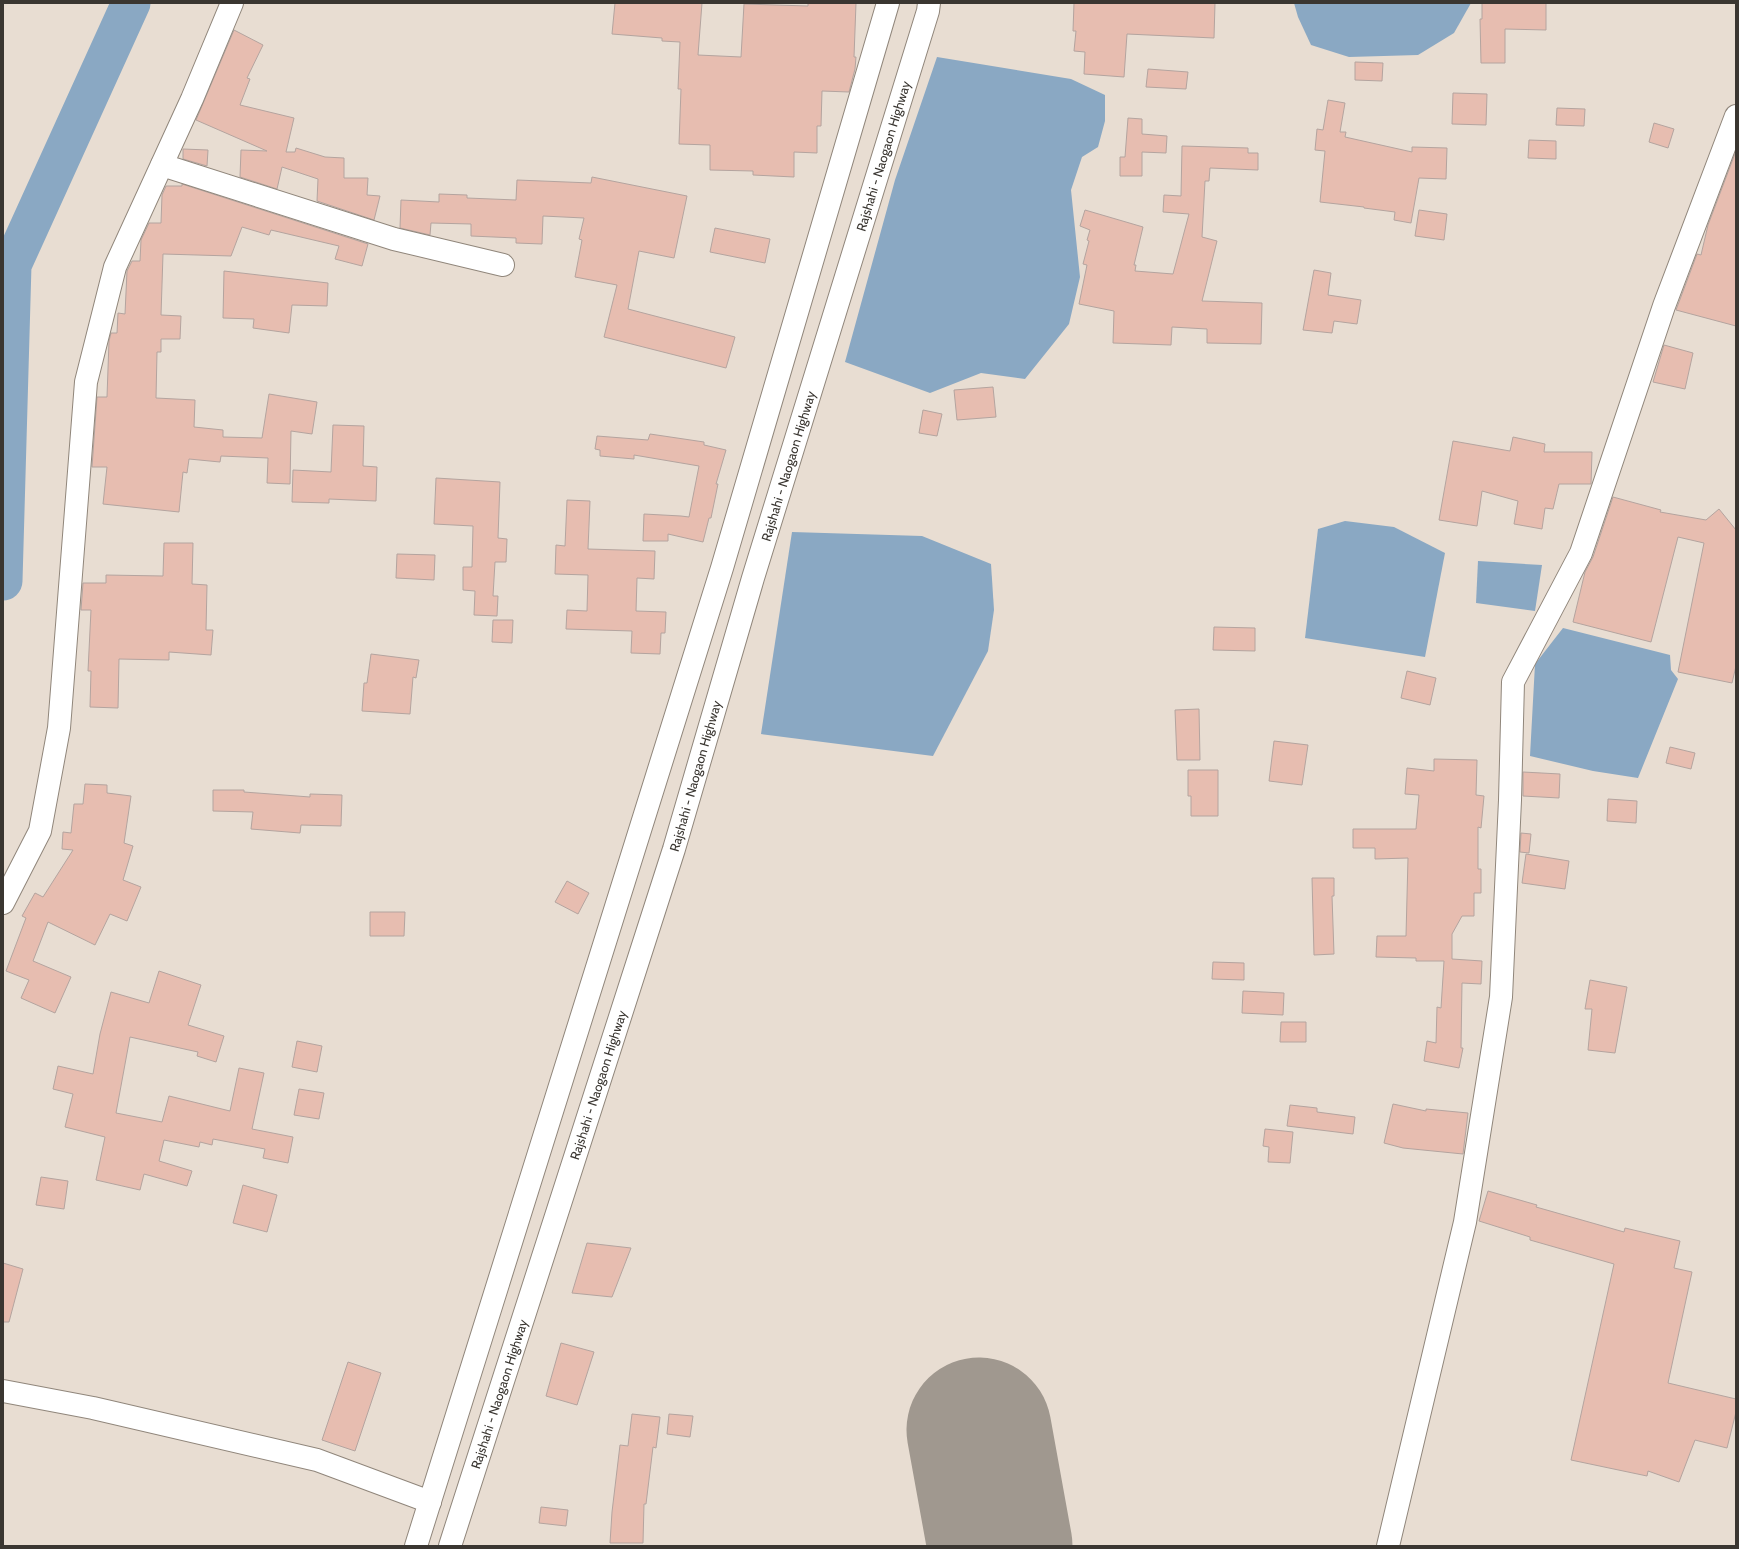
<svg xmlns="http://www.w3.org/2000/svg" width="1739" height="1549" viewBox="0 0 1739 1549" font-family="Cabin,sans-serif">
<rect width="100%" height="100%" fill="#e8ddd2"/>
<g fill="#8aa8c3">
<path d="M 1294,3 L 1471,3 L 1454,33 L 1418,55 L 1349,57 L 1311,45 L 1298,17 Z"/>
<path d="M 937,57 L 1071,79 L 1105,95 L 1105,121 L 1098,147 L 1082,157 L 1071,190 L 1080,277 L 1069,324 L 1025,379 L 981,373 L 930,393 L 845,362 L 895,180 Z"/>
<path d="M 1345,521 L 1394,527 L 1445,553 L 1425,657 L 1305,638 L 1318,529 Z"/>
<path d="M 792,532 L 922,536 L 991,564 L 994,610 L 988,651 L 933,756 L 761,734 Z"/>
<path d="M 1478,561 L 1542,565 L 1535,611 L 1476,603 Z"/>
<path d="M 1563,628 L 1670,655 L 1671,670 L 1678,679 L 1638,778 L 1593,771 L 1530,756 L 1535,664 Z"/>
</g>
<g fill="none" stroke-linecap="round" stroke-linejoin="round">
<path stroke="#8aa8c3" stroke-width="39" d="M 3,581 L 12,265 L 131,3"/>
<path stroke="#a0988f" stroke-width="145" d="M 979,1430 L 1000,1546"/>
</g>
<g fill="#e7bdb0" stroke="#b4a49f">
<path d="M 615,3 L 702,3 L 698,55 L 741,57 L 744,4 L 808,6 L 808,3 L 856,3 L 854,57 L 856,57 L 855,69 L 849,92 L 822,91 L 821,126 L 817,126 L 817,153 L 794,152 L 794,177 L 753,175 L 753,171 L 710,170 L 710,145 L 679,144 L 681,89 L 678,89 L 680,42 L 662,41 L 662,38 L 612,34 Z"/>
<path d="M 1074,3 L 1215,3 L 1214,38 L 1127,34 L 1124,77 L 1084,74 L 1085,52 L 1074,51 L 1076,31 L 1073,31 Z"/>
<path d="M 1482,3 L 1546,3 L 1546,30 L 1505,29 L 1505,63 L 1481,63 L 1480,19 L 1482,19 Z"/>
<path d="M 234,30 L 263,45 L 247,78 L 250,79 L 240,105 L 294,118 L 286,152 L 295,152 L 296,148 L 325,157 L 344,158 L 344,178 L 368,178 L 367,195 L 380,196 L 374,220 L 317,201 L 318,179 L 282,167 L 277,189 L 240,177 L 241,150 L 267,151 L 196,120 Z"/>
<path d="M 1355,62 L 1383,63 L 1382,81 L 1355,80 Z"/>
<path d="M 1148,69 L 1188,72 L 1186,89 L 1146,87 Z"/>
<path d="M 1453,93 L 1487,94 L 1486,125 L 1452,124 Z"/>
<path d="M 1328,100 L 1345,103 L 1340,132 L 1346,132 L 1345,137 L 1412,152 L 1412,147 L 1447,148 L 1446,179 L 1419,178 L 1411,223 L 1394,220 L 1395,212 L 1364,208 L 1364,207 L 1320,202 L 1325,151 L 1315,150 L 1317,129 L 1323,130 Z"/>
<path d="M 1557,108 L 1585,109 L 1584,126 L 1556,125 Z"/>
<path d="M 1128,118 L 1142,119 L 1142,134 L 1167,136 L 1166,153 L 1142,152 L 1142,176 L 1120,176 L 1120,157 L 1125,157 Z"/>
<path d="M 1654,123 L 1674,129 L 1668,148 L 1649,142 Z"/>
<path d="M 1529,140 L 1556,141 L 1556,159 L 1528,158 Z"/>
<path d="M 1182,146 L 1248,148 L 1248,153 L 1258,153 L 1258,170 L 1210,168 L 1209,181 L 1205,181 L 1202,237 L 1217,241 L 1202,301 L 1262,303 L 1261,344 L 1207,343 L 1207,329 L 1172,327 L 1171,345 L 1113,343 L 1114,311 L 1079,304 L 1087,265 L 1083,264 L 1089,241 L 1087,240 L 1090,230 L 1080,226 L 1085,210 L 1143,227 L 1134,265 L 1136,265 L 1135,271 L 1173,274 L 1189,214 L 1163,212 L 1164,195 L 1181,196 Z"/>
<path d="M 183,149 L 208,150 L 207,166 L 183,159 Z"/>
<path d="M 1736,151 L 1736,326 L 1676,310 L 1697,254 L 1701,255 L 1708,225 Z"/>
<path d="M 592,177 L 687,196 L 674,258 L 639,251 L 628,309 L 735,337 L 726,368 L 604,337 L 617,285 L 575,277 L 582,240 L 579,239 L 584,218 L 543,216 L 542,244 L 516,243 L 516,238 L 471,236 L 471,224 L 431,223 L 430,235 L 400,228 L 401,200 L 439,202 L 439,194 L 467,195 L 467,198 L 516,200 L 517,180 L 591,183 Z"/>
<path d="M 182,184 L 368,244 L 362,266 L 335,259 L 339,246 L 271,230 L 269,235 L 242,227 L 231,256 L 163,254 L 161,315 L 181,316 L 180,339 L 161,339 L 161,352 L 157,352 L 156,398 L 195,400 L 194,427 L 223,430 L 223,437 L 262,438 L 269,394 L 317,402 L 312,434 L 291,431 L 290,484 L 267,483 L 268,458 L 221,456 L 220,462 L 189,459 L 187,473 L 183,472 L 179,512 L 103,504 L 107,467 L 92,467 L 97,397 L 107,397 L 109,341 L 111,333 L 117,333 L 118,313 L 125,314 L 127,271 L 132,261 L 140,261 L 141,240 L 149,223 L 161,223 L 162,195 L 166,186 L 182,186 Z"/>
<path d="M 1419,210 L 1447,214 L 1444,240 L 1415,236 Z"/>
<path d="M 715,228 L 770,239 L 765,263 L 710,252 Z"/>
<path d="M 1314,270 L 1331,273 L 1328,295 L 1361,300 L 1357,324 L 1334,321 L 1332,333 L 1303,330 Z"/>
<path d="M 224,271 L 328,283 L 327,306 L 292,305 L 289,333 L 253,328 L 254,319 L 223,318 Z"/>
<path d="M 1664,345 L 1693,353 L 1685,389 L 1653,382 Z"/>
<path d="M 993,387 L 996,417 L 957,420 L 954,390 Z"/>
<path d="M 923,410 L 942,414 L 937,436 L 919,433 Z"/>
<path d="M 333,425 L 364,426 L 363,466 L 377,467 L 376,501 L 329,499 L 329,503 L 292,502 L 293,470 L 331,472 Z"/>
<path d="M 650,434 L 704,442 L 704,445 L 726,450 L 716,484 L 718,484 L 711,518 L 709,518 L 703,542 L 668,534 L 668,541 L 643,541 L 644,514 L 681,516 L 689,517 L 699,466 L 634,455 L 634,459 L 600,456 L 600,450 L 595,449 L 597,436 L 648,440 Z"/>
<path d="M 1513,437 L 1545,444 L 1544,452 L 1592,452 L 1591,484 L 1559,484 L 1553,509 L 1545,508 L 1542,529 L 1514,524 L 1518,501 L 1482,491 L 1477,526 L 1439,520 L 1453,441 L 1510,451 Z"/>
<path d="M 436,478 L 500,482 L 498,538 L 507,539 L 506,562 L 495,562 L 493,596 L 498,596 L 497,616 L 474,615 L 475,591 L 463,590 L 463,567 L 472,567 L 473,526 L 434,524 Z"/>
<path d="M 1613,497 L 1661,510 L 1660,512 L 1706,520 L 1719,509 L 1736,530 L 1736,666 L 1732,683 L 1678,672 L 1704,543 L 1678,537 L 1651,642 L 1573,622 L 1585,572 L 1593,557 Z"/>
<path d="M 567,500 L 590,501 L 588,549 L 655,551 L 654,579 L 637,578 L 636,611 L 666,612 L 665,633 L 661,633 L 660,654 L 631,653 L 632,631 L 566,629 L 567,610 L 587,611 L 588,575 L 555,574 L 556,545 L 565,546 Z"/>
<path d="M 164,543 L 193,543 L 192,584 L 207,585 L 206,630 L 213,630 L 211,655 L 169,652 L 169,660 L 119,659 L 118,708 L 90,707 L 91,671 L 88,671 L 91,610 L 81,610 L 83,583 L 106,583 L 106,575 L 163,576 Z"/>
<path d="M 397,554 L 435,555 L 434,580 L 396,578 Z"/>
<path d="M 493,620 L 513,620 L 512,643 L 492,642 Z"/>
<path d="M 1214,627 L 1255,628 L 1255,651 L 1213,650 Z"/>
<path d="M 371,654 L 419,660 L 416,678 L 413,677 L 410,714 L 362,711 L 364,683 L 367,683 Z"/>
<path d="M 1407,671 L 1436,678 L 1430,705 L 1401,698 Z"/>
<path d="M 1199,709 L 1200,760 L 1177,760 L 1175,710 Z"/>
<path d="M 1274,741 L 1308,745 L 1302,785 L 1269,781 Z"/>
<path d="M 1670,747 L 1695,753 L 1691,769 L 1666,763 Z"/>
<path d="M 1434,759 L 1477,760 L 1476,795 L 1484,796 L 1481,828 L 1478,827 L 1478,869 L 1481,869 L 1481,893 L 1474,893 L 1474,916 L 1462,916 L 1452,934 L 1452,959 L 1482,961 L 1481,984 L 1462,983 L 1461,1048 L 1463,1048 L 1459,1068 L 1424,1061 L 1427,1041 L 1436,1043 L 1437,1007 L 1441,1008 L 1444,961 L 1416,961 L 1416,958 L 1376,957 L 1377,936 L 1406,936 L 1408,858 L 1375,859 L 1375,848 L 1353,848 L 1353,829 L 1416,829 L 1419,795 L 1405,794 L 1407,768 L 1434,771 Z"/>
<path d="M 1188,770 L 1218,770 L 1218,816 L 1191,816 L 1191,796 L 1188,796 Z"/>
<path d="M 1523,772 L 1560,774 L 1559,798 L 1523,796 Z"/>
<path d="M 85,784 L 107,785 L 107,793 L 131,796 L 124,843 L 133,846 L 123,880 L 141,887 L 127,921 L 110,914 L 95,945 L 48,922 L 33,961 L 71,977 L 55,1013 L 21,998 L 29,980 L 6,971 L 26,918 L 22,916 L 35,893 L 43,897 L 73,850 L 62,849 L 63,832 L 71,833 L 74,804 L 83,804 Z"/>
<path d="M 213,790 L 244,790 L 244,792 L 310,797 L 310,794 L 342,795 L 341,826 L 301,825 L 300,833 L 251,829 L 253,812 L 213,811 Z"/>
<path d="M 1608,799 L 1637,801 L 1636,823 L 1607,821 Z"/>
<path d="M 1521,833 L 1531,834 L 1529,853 L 1520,852 Z"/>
<path d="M 1526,854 L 1569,861 L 1565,889 L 1522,883 Z"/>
<path d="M 1312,878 L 1334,878 L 1334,896 L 1332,896 L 1334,954 L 1314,955 Z"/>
<path d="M 567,881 L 589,893 L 578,914 L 555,902 Z"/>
<path d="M 370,912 L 405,912 L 404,936 L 370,936 Z"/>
<path d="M 1213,962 L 1244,963 L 1244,980 L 1212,979 Z"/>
<path d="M 159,971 L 201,985 L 188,1025 L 224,1036 L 216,1062 L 197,1056 L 198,1052 L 130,1037 L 116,1113 L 162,1122 L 169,1096 L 230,1111 L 239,1068 L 264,1073 L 252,1129 L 293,1137 L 288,1163 L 263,1158 L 265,1149 L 213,1139 L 212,1145 L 200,1142 L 199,1147 L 164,1140 L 159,1161 L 192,1171 L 187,1186 L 144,1174 L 140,1190 L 96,1180 L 105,1137 L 65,1127 L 73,1094 L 53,1089 L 58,1066 L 93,1074 L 100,1034 L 111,992 L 149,1003 Z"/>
<path d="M 1590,980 L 1627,987 L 1615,1053 L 1588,1050 L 1592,1009 L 1585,1009 Z"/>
<path d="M 1243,991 L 1284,993 L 1283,1015 L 1242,1013 Z"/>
<path d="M 1281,1022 L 1306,1022 L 1306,1042 L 1280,1042 Z"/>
<path d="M 297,1041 L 322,1046 L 317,1072 L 292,1067 Z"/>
<path d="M 299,1089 L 324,1093 L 319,1119 L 294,1115 Z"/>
<path d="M 1393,1104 L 1426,1111 L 1426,1109 L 1468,1113 L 1463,1154 L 1403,1148 L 1384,1143 Z"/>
<path d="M 1290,1105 L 1317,1108 L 1317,1112 L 1355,1117 L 1353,1134 L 1287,1126 Z"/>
<path d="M 1265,1129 L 1293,1132 L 1290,1163 L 1268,1162 L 1269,1147 L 1263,1146 Z"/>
<path d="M 41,1177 L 68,1181 L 64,1209 L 36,1205 Z"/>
<path d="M 243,1185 L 277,1195 L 267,1232 L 233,1223 Z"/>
<path d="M 1488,1191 L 1537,1205 L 1536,1207 L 1624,1232 L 1625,1228 L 1680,1241 L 1674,1268 L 1692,1272 L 1668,1383 L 1736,1399 L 1736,1412 L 1727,1448 L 1695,1440 L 1679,1482 L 1648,1471 L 1647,1476 L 1571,1460 L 1614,1264 L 1530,1240 L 1530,1237 L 1479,1221 Z"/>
<path d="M 587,1243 L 631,1248 L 612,1297 L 572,1293 Z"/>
<path d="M 3,1263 L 23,1269 L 9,1322 L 3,1322 Z"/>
<path d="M 561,1343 L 594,1352 L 577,1405 L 546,1396 Z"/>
<path d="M 348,1362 L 381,1373 L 355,1451 L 322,1440 Z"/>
<path d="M 632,1414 L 660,1417 L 656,1448 L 653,1447 L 646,1504 L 644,1504 L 643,1543 L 610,1543 L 612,1512 L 620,1445 L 628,1446 Z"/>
<path d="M 669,1414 L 693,1416 L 690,1437 L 667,1434 Z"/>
<path d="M 541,1507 L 568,1510 L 566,1526 L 539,1523 Z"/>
</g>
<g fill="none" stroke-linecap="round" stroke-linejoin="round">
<defs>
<g id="minor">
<path d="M 162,165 L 394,239 L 503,265"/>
<path d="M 3,903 L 40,831 L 59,728 L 86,382 L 115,267 L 192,99 L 232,3"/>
<path d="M 3,1391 L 93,1408 L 317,1460 L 430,1502"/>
<path d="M 1388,1546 L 1465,1222 L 1501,997 L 1510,800 L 1513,682 L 1581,553 L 1664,306 L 1736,116"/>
</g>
<g id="major">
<path d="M 416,1546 L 722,568 L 888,3"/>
<path d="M 450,1546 L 674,849 L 753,578 L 928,11 L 929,3"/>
</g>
</defs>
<use href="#minor" stroke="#90867b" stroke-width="24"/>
<use href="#major" stroke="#90867b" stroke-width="24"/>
<use href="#minor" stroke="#fff" stroke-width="22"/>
<use href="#major" stroke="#fff" stroke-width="22"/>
</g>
<g text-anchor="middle" stroke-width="3" stroke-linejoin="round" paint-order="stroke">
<g font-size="13" fill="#3a3631" stroke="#fff">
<text transform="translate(883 156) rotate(-73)" y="5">Rajshahi - Naogaon Highway</text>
<text transform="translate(788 466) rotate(-73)" y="5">Rajshahi - Naogaon Highway</text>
<text transform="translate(695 776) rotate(-74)" y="5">Rajshahi - Naogaon Highway</text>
<text transform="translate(598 1085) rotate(-72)" y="5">Rajshahi - Naogaon Highway</text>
<text transform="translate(499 1394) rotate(-72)" y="5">Rajshahi - Naogaon Highway</text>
</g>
</g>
<rect width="1739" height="1549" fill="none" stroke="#3a3631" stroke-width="8"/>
</svg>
